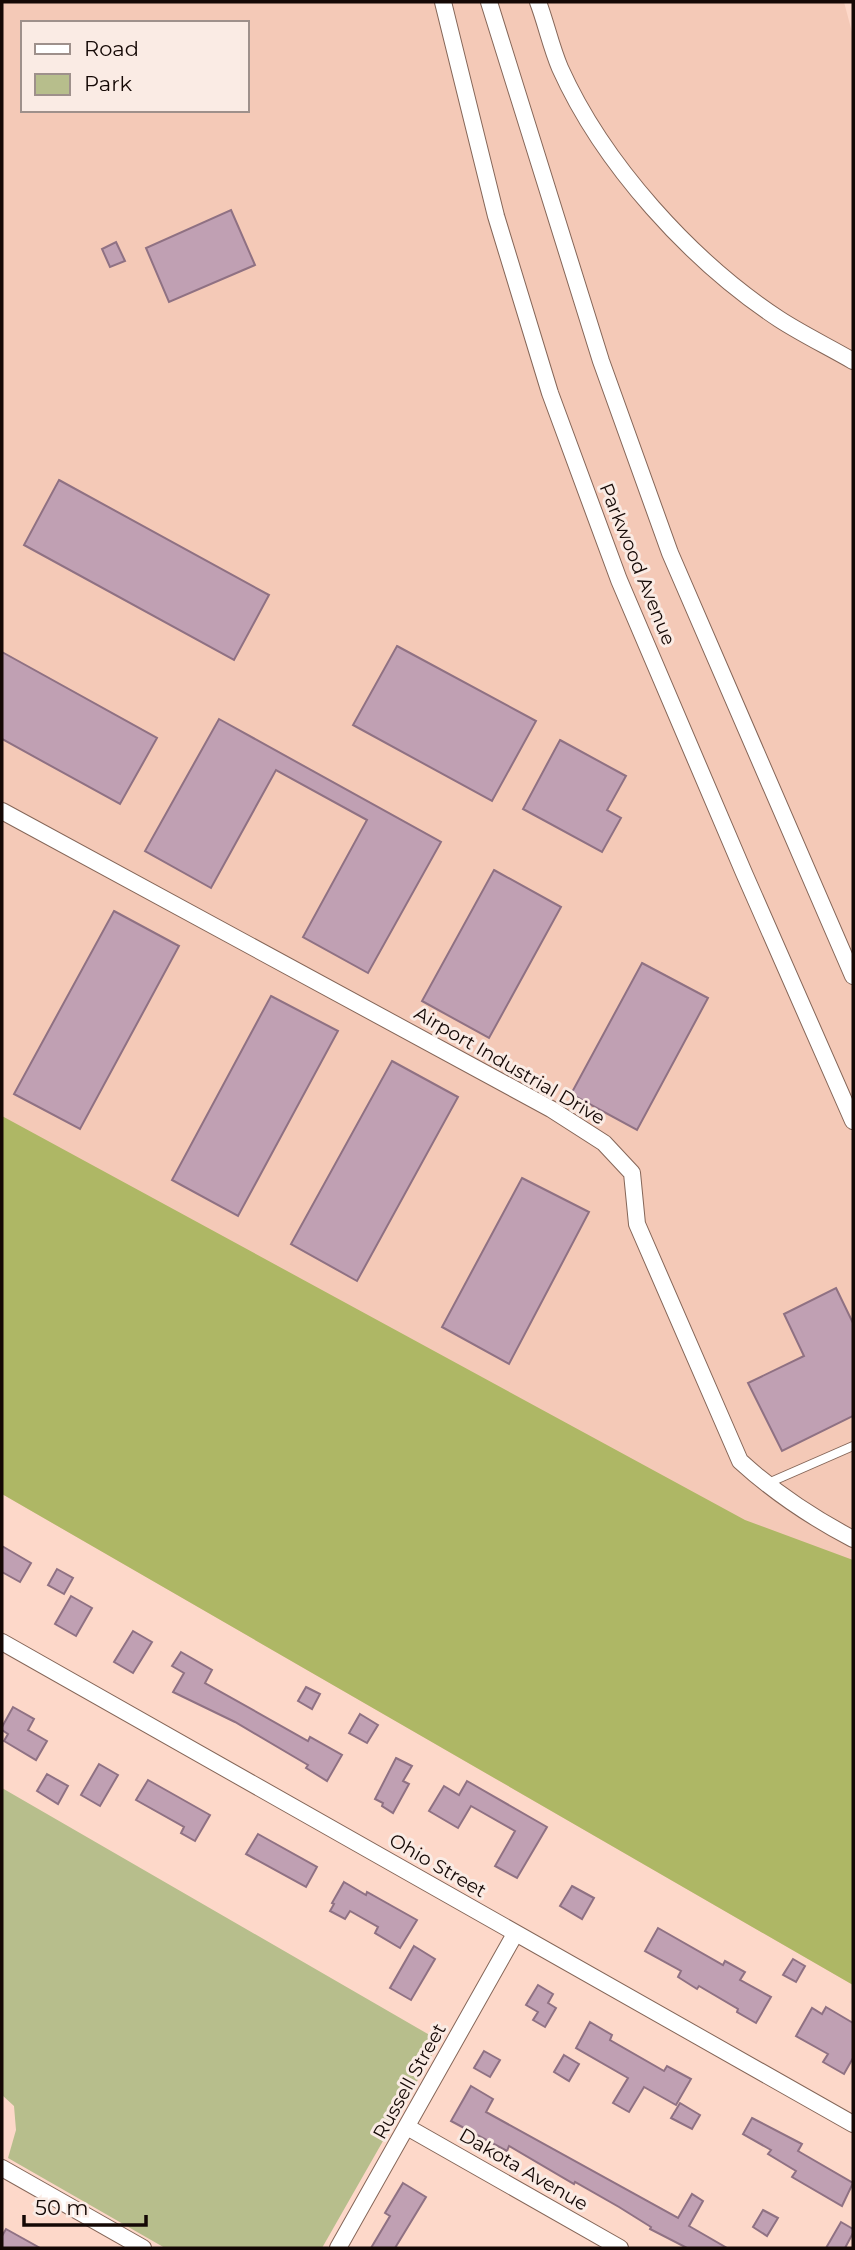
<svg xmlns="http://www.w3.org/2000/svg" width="855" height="2250" viewBox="0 0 855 2250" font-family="Montserrat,sans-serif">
<rect width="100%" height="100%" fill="#fdd8c9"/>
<path fill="#f4c9b7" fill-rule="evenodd" d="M 2,2 L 844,2 L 853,36 L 853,1109 L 840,1105 L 853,1136 L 853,1985 L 2,1494 ZM 23,23 L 247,23 L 247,110 L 23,110 Z"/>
<path fill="#b7be8c" d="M 2,1788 L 440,2041 L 322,2248 L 165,2248 L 8,2158 L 16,2130 L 14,2106 L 2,2095 Z"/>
<path fill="#aeb765" d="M 2,1116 L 745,1520 L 853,1560 L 853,1985 L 2,1494 Z"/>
<g fill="#c0a0b3" stroke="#8f7183" stroke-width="2">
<path d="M 231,210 L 255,265 L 169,302 L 146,248 Z"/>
<path d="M 116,242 L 125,261 L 110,267 L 102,249 Z"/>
<path d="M 59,480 L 269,595 L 234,660 L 24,545 Z"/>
<path d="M 397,646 L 536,721 L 492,801 L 353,725 Z"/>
<path d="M 2,652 L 157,738 L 120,804 L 2,739 Z"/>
<path d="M 219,719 L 441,842 L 368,973 L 303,937 L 367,820 L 276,770 L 211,888 L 145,851 Z"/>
<path d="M 560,740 L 626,776 L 607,810 L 621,818 L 602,852 L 523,809 Z"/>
<path d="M 494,870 L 561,907 L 489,1038 L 422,1001 Z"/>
<path d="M 114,911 L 179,946 L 80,1129 L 14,1094 Z"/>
<path d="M 642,963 L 708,998 L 637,1130 L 571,1094 Z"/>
<path d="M 271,996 L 338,1031 L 238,1216 L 172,1180 Z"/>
<path d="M 392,1061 L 458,1097 L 357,1281 L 291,1244 Z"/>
<path d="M 522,1178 L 589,1212 L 509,1364 L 442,1327 Z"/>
<path d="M 836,1288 L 853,1323 L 853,1416 L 782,1451 L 748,1383 L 804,1356 L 784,1314 Z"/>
<path d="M 2,1546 L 31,1563 L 20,1582 L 2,1572 Z"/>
<path d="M 57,1569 L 73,1578 L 64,1594 L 48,1585 Z"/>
<path d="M 71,1596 L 92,1608 L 76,1636 L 55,1624 Z"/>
<path d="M 133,1631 L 152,1642 L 133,1673 L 114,1662 Z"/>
<path d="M 181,1652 L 212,1670 L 205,1683 L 308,1741 L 310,1737 L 342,1755 L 327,1781 L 306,1768 L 308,1765 L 235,1722 L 173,1692 L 184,1673 L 172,1666 Z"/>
<path d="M 306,1687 L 320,1694 L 312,1709 L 298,1701 Z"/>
<path d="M 13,1707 L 34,1719 L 28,1730 L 47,1741 L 36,1760 L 4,1741 L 8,1734 L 2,1730 L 2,1727 Z"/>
<path d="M 360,1714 L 378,1725 L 367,1743 L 349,1733 Z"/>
<path d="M 396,1758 L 412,1766 L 403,1781 L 409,1784 L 393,1813 L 382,1806 L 383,1803 L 375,1799 Z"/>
<path d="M 99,1764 L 118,1775 L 100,1806 L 81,1795 Z"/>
<path d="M 47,1774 L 68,1786 L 58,1804 L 37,1791 Z"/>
<path d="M 148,1780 L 210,1815 L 195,1841 L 181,1833 L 184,1827 L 136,1800 Z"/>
<path d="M 467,1781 L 547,1827 L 517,1878 L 495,1866 L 515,1831 L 471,1806 L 458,1828 L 429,1811 L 444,1786 L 459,1795 Z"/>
<path d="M 258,1834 L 317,1867 L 306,1887 L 246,1854 Z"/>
<path d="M 344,1882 L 366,1895 L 367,1892 L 417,1920 L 400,1948 L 375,1933 L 378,1927 L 350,1911 L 345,1919 L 330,1911 L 334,1904 L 332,1903 Z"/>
<path d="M 572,1886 L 594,1898 L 582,1919 L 560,1906 Z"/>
<path d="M 658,1928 L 723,1965 L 725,1961 L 745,1972 L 740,1980 L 771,1997 L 756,2023 L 737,2012 L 738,2009 L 699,1986 L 697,1989 L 678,1977 L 681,1971 L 645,1951 Z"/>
<path d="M 414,1946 L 435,1959 L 411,2000 L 390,1988 Z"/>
<path d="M 793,1959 L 805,1966 L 796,1982 L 783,1975 Z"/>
<path d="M 538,1985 L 553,1994 L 548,2003 L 556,2008 L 545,2027 L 533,2020 L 538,2012 L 526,2005 Z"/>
<path d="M 826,2007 L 853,2023 L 853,2058 L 844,2074 L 823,2062 L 828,2054 L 796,2036 L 812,2008 L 822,2014 Z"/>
<path d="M 590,2022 L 612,2035 L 610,2040 L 664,2071 L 667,2066 L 691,2079 L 676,2105 L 644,2087 L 629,2112 L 613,2103 L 628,2078 L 576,2048 Z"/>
<path d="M 484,2051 L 500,2060 L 490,2077 L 474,2068 Z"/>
<path d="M 564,2055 L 579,2064 L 569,2081 L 554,2072 Z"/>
<path d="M 471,2086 L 493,2099 L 486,2112 L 678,2218 L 692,2194 L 703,2201 L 689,2226 L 727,2248 L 687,2248 L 650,2229 L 651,2227 L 619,2207 L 575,2182 L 574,2184 L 509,2146 L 507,2151 L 451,2121 Z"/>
<path d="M 680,2103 L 700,2115 L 692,2129 L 671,2118 Z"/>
<path d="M 752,2118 L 802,2144 L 798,2151 L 853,2183 L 842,2206 L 792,2177 L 796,2171 L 768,2154 L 771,2150 L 743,2134 Z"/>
<path d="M 403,2183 L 426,2197 L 395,2248 L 371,2248 L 390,2216 L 385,2213 Z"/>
<path d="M 763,2210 L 778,2218 L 767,2236 L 753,2227 Z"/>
<path d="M 841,2222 L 853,2229 L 853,2233 L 845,2248 L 826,2248 Z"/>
<path d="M 6,2229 L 40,2248 L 2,2248 L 2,2236 Z"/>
</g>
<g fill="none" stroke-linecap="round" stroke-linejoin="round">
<defs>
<path id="lane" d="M 766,1484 L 853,1446"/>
<g id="street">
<path d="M 443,2 L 496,216 L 550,393 L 619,580 L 744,873 L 853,1121"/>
<path d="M 489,2 L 601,361 L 670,553 L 853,976"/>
<path d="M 538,2 C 546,23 551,47 560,68 C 603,164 691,261 779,319 C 802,334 829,347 853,361"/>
<path d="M 2,811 L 551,1109 L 604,1143 L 632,1173 L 637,1224 L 740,1461 C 775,1493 811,1517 853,1539"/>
<path d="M 2,1642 L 853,2124"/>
<path d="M 407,2127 L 620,2248"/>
<path d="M 2,2168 L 143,2248"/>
<path d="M 338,2248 L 515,1934"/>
</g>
</defs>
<use href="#lane" stroke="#856658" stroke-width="10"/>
<use href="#street" stroke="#856658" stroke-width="18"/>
<use href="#lane" stroke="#fff" stroke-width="8"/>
<use href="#street" stroke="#fff" stroke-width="16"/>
</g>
<g text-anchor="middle" stroke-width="6" stroke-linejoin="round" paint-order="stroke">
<g font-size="19" fill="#140805" stroke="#faebe4">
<text transform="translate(638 564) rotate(68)" y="7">Parkwood Avenue</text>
<text transform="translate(510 1065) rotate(30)" y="7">Airport Industrial Drive</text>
<text transform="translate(438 1865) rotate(30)" y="7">Ohio Street</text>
<text transform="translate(409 2081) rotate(-61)" y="7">Russell Street</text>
<text transform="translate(524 2169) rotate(30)" y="7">Dakota Avenue</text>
</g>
</g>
<rect width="855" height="2250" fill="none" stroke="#140805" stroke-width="7"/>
<rect x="21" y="21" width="228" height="91" fill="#faebe4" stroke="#9e908b" stroke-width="2"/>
<rect x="35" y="44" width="35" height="10" fill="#ffffff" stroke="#9e908b" stroke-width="2"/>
<text x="84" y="56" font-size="21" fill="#140805">Road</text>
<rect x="35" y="74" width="35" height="21" fill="#b7be8c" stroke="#9e908b" stroke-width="2"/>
<text x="84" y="91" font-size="21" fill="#140805">Park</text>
<path d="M24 2215v10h122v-10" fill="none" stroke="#140805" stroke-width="3.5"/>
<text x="35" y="2215" font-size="21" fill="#140805" stroke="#faebe4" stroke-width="5" paint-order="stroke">50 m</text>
</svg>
